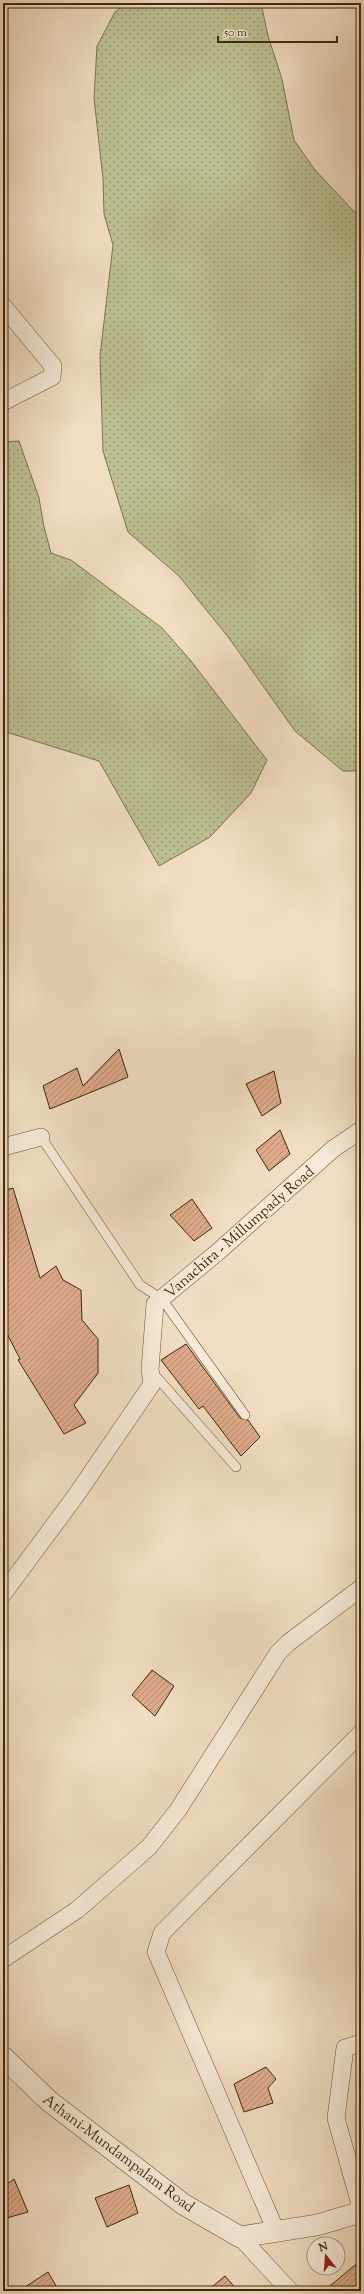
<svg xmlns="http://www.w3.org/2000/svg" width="364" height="2294" viewBox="0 0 364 2294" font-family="'Sorts Mill Goudy',serif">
<defs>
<pattern id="grass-dots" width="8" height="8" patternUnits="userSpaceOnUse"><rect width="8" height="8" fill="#bcc092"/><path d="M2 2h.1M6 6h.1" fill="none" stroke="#9a9c75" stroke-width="1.8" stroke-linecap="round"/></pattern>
<pattern id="building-hatch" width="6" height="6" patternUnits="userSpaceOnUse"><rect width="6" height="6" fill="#dfab8c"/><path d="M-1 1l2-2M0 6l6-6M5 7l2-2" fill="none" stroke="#b68b70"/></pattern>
</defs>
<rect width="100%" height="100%" fill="#f1ddc2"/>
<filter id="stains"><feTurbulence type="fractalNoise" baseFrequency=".005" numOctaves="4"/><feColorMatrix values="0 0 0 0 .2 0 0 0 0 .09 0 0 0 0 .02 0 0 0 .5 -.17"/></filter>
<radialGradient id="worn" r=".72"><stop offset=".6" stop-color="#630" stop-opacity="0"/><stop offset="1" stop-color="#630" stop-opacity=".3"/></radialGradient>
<g fill="url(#grass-dots)" stroke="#7e744c">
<path d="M 127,3 L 261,3 L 268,36 L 282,79 L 294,140 L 315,170 L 361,219 L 361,771 L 343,771 L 295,731 L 229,638 L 179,576 L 128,532 L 103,451 L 100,356 L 113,245 L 104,214 L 103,179 L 94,98 L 97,46 L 115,12 Z"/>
<path d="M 19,441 L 39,498 L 44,527 L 51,553 L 71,560 L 162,628 L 191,661 L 267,760 L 251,793 L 210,837 L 159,866 L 99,761 L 3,731 L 3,442 Z"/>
</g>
<g fill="url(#building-hatch)" stroke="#402905">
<path d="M 119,1049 L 128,1077 L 50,1109 L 43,1086 L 77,1068 L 83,1086 Z"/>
<path d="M 274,1071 L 281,1103 L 262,1116 L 246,1084 Z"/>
<path d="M 280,1130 L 290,1154 L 269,1171 L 256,1150 Z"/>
<path d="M 13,1188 L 40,1278 L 56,1266 L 63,1280 L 81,1290 L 82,1320 L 98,1339 L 98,1373 L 74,1405 L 86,1423 L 64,1434 L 18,1360 L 20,1359 L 3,1326 L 3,1191 Z"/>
<path d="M 192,1199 L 212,1228 L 194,1241 L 170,1215 Z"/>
<path d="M 186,1344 L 240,1418 L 248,1420 L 260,1437 L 241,1456 L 203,1406 L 199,1409 L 161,1360 Z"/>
<path d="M 152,1670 L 174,1686 L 155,1716 L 132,1695 Z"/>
<path d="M 266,2067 L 276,2079 L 268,2088 L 273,2103 L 244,2112 L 234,2084 Z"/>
<path d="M 14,2179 L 28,2212 L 3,2219 L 3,2187 Z"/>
<path d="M 129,2185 L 138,2213 L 107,2227 L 95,2198 Z"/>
<path d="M 361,2260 L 361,2291 L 324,2291 Z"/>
<path d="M 48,2272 L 59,2291 L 19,2291 Z"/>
<path d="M 225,2276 L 238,2291 L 207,2291 Z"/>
</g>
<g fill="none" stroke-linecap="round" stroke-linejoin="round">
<defs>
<g id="service">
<path d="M 41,1137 L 140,1285 L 162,1299 L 245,1415"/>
<path d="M 152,1372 L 236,1467"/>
</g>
<g id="minor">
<path d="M 3,306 L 53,366 L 52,377 L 3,402"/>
<path d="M 3,1147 L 41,1137"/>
<path d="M 3,1594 L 77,1494 L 152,1384 L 150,1369 L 155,1304 L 219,1251 L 333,1149 L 361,1130"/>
<path d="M 3,1959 L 77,1910 L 149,1847 L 178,1810 L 278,1653 L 288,1643 L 361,1588"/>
<path d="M 361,2043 L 345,2048 L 336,2118 L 361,2208"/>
<path d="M 276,2231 L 156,1952 L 162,1933 L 361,1733"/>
<path d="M 240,2237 L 290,2291"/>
</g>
<path id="tertiary" d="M 3,2057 L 49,2101 L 183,2204 L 240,2237 L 317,2225 L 361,2212"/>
</defs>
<use href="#service" stroke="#6c5634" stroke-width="10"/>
<use href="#minor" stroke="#6c5634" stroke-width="18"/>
<use href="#tertiary" stroke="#6c5634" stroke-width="22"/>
<use href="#service" stroke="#f6e9d7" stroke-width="9"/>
<use href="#minor" stroke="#f6e9d7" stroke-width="17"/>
<use href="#tertiary" stroke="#f6e9d7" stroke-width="21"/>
</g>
<g text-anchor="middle" stroke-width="3" stroke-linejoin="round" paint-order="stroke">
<g font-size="15" fill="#402905" stroke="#f6e9d7">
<text transform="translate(239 1232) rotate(-41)" y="5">Vanachira - Millumpady Road</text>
<text transform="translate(119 2153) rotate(37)" y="5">Athani-Mundampalam Road</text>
</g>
</g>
<rect width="364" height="2294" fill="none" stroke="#f1ddc2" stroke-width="16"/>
<rect x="4" y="4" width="356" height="2286" fill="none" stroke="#402905" stroke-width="2"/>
<rect x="8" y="8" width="348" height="2278" fill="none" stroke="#402905"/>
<g transform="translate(326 2256) rotate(343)"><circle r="19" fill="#f6e9d7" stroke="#ad9c83"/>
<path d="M0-3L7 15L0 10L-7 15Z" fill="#8f2418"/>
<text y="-6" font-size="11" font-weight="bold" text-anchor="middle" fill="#402905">N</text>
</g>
<path d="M218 36v6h119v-6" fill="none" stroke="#402905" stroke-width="2"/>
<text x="224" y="36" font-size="12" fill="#402905" stroke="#f6e9d7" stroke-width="3" paint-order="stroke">50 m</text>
<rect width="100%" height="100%" filter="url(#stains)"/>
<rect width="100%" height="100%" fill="url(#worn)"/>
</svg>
